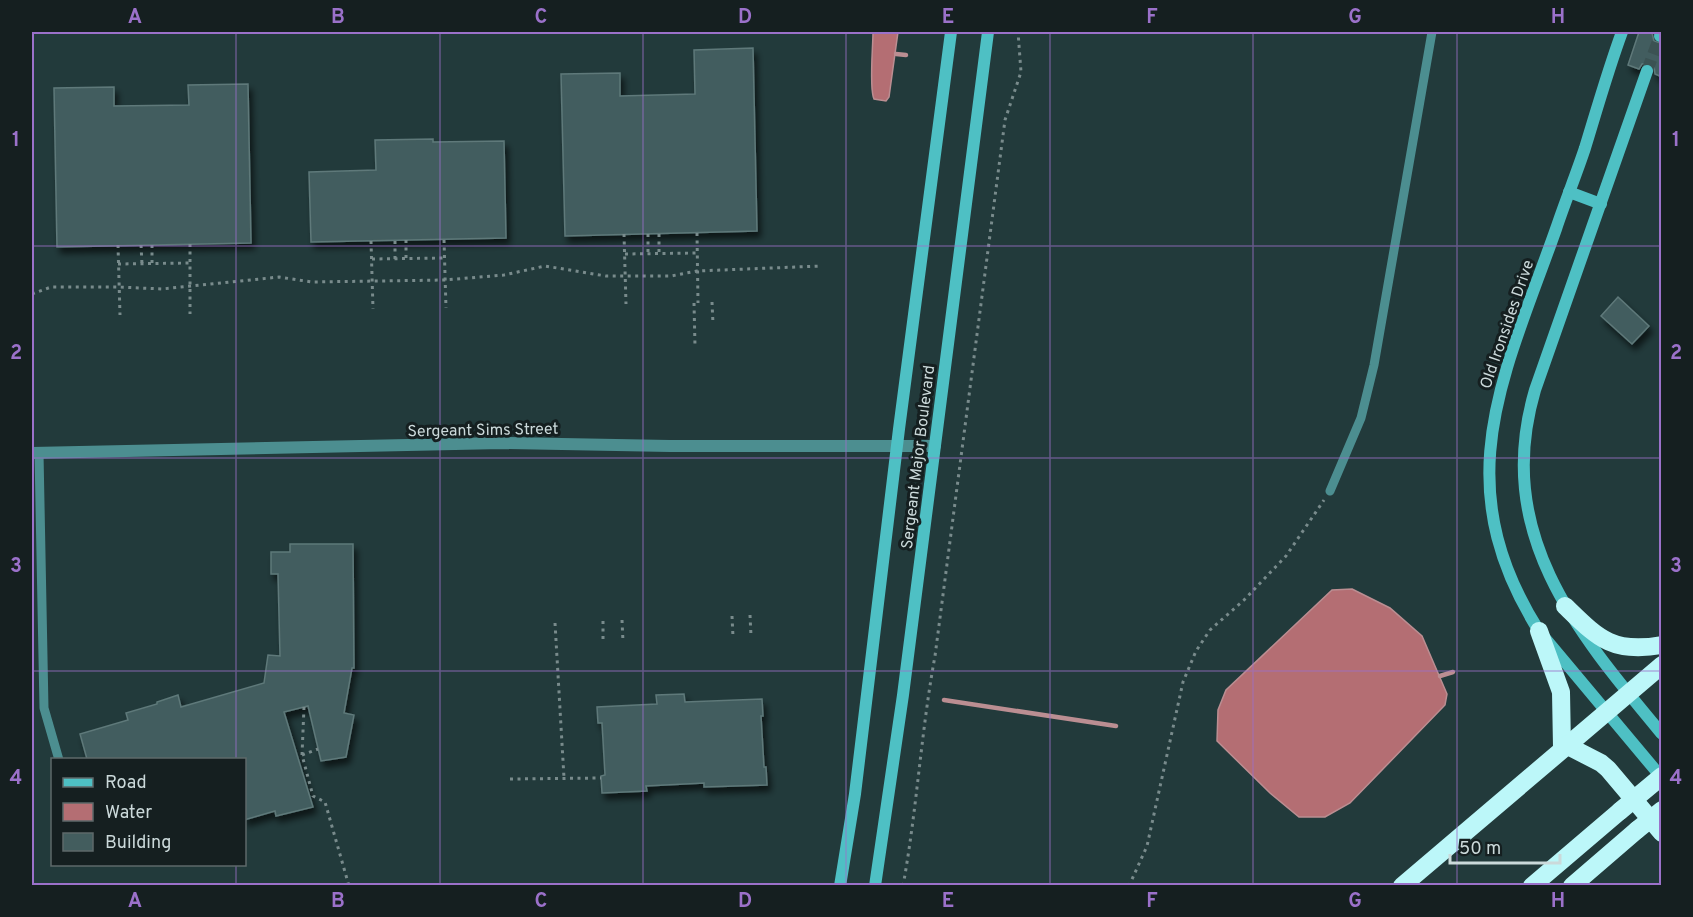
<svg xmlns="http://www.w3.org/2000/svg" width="1693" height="917" viewBox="0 0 1693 917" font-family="Overpass,sans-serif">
<defs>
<filter id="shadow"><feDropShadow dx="3.5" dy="6" stdDeviation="3" flood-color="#0009"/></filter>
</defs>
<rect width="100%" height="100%" fill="#223a3b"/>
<g fill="#b46e73" stroke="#bb8e92" stroke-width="1.5">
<path d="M 873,32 L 898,32 L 889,97 L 886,101 L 874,99 C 869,89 873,47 873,32 Z"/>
<path d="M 1352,589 L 1390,608 L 1422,636 L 1447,694 L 1445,705 L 1350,803 L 1325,817 L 1299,817 L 1270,793 L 1217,741 L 1218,710 L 1226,690 L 1332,590 Z"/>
</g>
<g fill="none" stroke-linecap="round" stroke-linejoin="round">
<g stroke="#bb8e92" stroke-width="4.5">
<path d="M 896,54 L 906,55"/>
<path d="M 1440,676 L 1453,672"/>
<path d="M 944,700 L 1116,726"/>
</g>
</g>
<g fill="#435d5e" stroke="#5e797a" stroke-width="1.5" filter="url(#shadow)">
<path d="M 1639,32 L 1652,33 L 1654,41 L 1662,44 L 1662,77 L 1655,74 L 1654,66 L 1649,63 L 1642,64 L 1639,69 L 1628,65 Z"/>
<path d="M 753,48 L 757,231 L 565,236 L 561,74 L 620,73 L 620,96 L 695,94 L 694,50 Z"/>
<path d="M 248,84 L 251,243 L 57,247 L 54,88 L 114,87 L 114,106 L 189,105 L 188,85 Z"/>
<path d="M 433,139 L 433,142 L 504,141 L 506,238 L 311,242 L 309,172 L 376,170 L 375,140 Z"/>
<path d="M 1618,297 L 1649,326 L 1632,344 L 1601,316 Z"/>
<path d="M 290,544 L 353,544 L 354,668 L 352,668 L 344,713 L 354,715 L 346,757 L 321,761 L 308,706 L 284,712 L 313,807 L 276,816 L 275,811 L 244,820 L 244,759 L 87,759 L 80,734 L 128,720 L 126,713 L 157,704 L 157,702 L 178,695 L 181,707 L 264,683 L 268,655 L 280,656 L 278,574 L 271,574 L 271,552 L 290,552 Z"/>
<path d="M 684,694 L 685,702 L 762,699 L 763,716 L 761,716 L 764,767 L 766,767 L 767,785 L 704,787 L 704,783 L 646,786 L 647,791 L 602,793 L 601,776 L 605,775 L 602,723 L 598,723 L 597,707 L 657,704 L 656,695 Z"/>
</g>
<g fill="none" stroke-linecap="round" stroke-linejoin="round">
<path stroke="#3b5253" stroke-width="12" stroke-dasharray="12 6" stroke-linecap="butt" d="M 1647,71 L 1660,36"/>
<g stroke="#798b8c" stroke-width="3" stroke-dasharray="3 4.5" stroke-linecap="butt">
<path d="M 697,233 L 698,303"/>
<path d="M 624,234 L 626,304"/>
<path d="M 648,234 L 648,254"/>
<path d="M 659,234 L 659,254"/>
<path d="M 406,240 L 406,258"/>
<path d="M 444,240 L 446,308"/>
<path d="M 371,241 L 373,309"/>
<path d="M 395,241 L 395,259"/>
<path d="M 190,244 L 190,314"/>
<path d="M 118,245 L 120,315"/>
<path d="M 141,245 L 142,264"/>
<path d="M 152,245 L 152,264"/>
<path d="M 625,254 L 697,253"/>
<path d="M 372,259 L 444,258"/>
<path d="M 118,264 L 190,263"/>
<path d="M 32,294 L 51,287 L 118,287 L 162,289 L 279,277 L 312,282 L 445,280 L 504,275 L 545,266 L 606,276 L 671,276 L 697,271 L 821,266"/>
<path d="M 712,302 L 713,324"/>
<path d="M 694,303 L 695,346"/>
<path d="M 750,615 L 751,636"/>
<path d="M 732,616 L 733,637"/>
<path d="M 622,620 L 623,642"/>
<path d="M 603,621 L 603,642"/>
<path d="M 555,623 L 564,778"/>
<path d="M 304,707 L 302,755 L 313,796 L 325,802 L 349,886"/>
<path d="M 302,755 L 318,749"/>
<path d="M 510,779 L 601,778"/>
<path d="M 903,886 C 917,809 921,732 935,656 L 1005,120 L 1021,72 L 1018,32"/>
<path d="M 1129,886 L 1147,846 L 1183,682 L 1196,651 L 1210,630 L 1244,600 L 1286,556 L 1324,500"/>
</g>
<g stroke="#4c8e90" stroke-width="9">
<path d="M 39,453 L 44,708 L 59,760"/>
<path d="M 1330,491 L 1361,418 L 1374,365 L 1432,32"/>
</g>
<path stroke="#4c8e90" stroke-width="12" d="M 32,453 L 502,443 L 670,446 L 935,446"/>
<g stroke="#4ec0c4" stroke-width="12">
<path d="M 1622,32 C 1608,70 1597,109 1585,148 C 1576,175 1565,202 1556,229 C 1504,376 1445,482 1539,631 L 1662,778"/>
<path d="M 1660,36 L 1661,32"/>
<path d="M 1647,71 L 1535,390 C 1493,533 1576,631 1662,734"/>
<path d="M 1569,192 L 1601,204"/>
<path d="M 840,886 L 855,794 L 899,429 L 951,32"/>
<path d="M 875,886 L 903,695 L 988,32"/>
</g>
<g stroke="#bcf7f9" stroke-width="18">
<path d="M 1565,606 C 1598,638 1612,654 1662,645"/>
<path d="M 1539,631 L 1561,692 L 1562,747"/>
<path d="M 1566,745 L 1601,763 L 1608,769 L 1662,833"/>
<path d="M 1402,886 L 1662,665"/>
<path d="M 1532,886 L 1620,811"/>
<path d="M 1572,886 L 1637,830"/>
</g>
<g stroke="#bcf7f9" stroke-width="18">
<path d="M 1620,811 L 1662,776"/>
<path d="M 1637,830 L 1662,810"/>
</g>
</g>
<path fill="none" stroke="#9b71ca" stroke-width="1.5" stroke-opacity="0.55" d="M 236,32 L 236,760M 440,32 L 440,886M 643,32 L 643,886M 846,32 L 846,886M 1050,32 L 1050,886M 1253,32 L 1253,886M 1457,32 L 1457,886M 32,246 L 1662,246M 32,458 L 1662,458M 32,671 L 1662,671M 236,864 L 236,886"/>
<g text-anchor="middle" stroke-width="6" stroke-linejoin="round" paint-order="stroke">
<g font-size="16" fill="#cbd9da" stroke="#151f20">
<text transform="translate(1506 324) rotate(-71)" y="6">Old Ironsides Drive</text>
<text transform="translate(483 429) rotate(-1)" y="6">Sergeant Sims Street</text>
<text transform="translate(917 457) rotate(-83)" y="6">Sergeant Major Boulevard</text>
</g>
</g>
<rect width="1693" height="917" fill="none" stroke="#151f20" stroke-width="66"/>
<rect x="51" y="758" width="195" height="108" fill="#151f20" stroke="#5e696a" stroke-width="1.5"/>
<rect x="63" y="778" width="30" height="9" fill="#4ec0c4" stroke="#5e696a" stroke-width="1.5"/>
<text x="105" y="788" font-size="18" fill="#cbd9da">Road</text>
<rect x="63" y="803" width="30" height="18" fill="#b46e73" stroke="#5e696a" stroke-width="1.5"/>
<text x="105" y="818" font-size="18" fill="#cbd9da">Water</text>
<rect x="63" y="833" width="30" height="18" fill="#435d5e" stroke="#5e696a" stroke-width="1.5"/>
<text x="105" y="848" font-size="18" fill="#cbd9da">Building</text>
<path d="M1450 854v9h110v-9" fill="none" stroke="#cbd9da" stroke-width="3"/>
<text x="1459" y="854" font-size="18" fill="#cbd9da" stroke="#151f20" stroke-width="4.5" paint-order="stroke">50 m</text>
<rect x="33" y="33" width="1627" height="851" fill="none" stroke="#9b71ca" stroke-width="2"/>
<g font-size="20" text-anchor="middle" font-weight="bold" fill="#9b71ca">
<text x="135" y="23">A</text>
<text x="338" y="23">B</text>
<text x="541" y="23">C</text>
<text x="745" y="23">D</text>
<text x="948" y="23">E</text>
<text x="1152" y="23">F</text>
<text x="1355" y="23">G</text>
<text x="1558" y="23">H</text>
<text x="16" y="146">1</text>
<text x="1676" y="146">1</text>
<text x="16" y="359">2</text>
<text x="1676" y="359">2</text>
<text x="16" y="572">3</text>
<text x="1676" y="572">3</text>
<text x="16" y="784">4</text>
<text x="1676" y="784">4</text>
<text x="135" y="907">A</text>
<text x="338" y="907">B</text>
<text x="541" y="907">C</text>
<text x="745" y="907">D</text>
<text x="948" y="907">E</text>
<text x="1152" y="907">F</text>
<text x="1355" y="907">G</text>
<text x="1558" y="907">H</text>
</g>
</svg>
